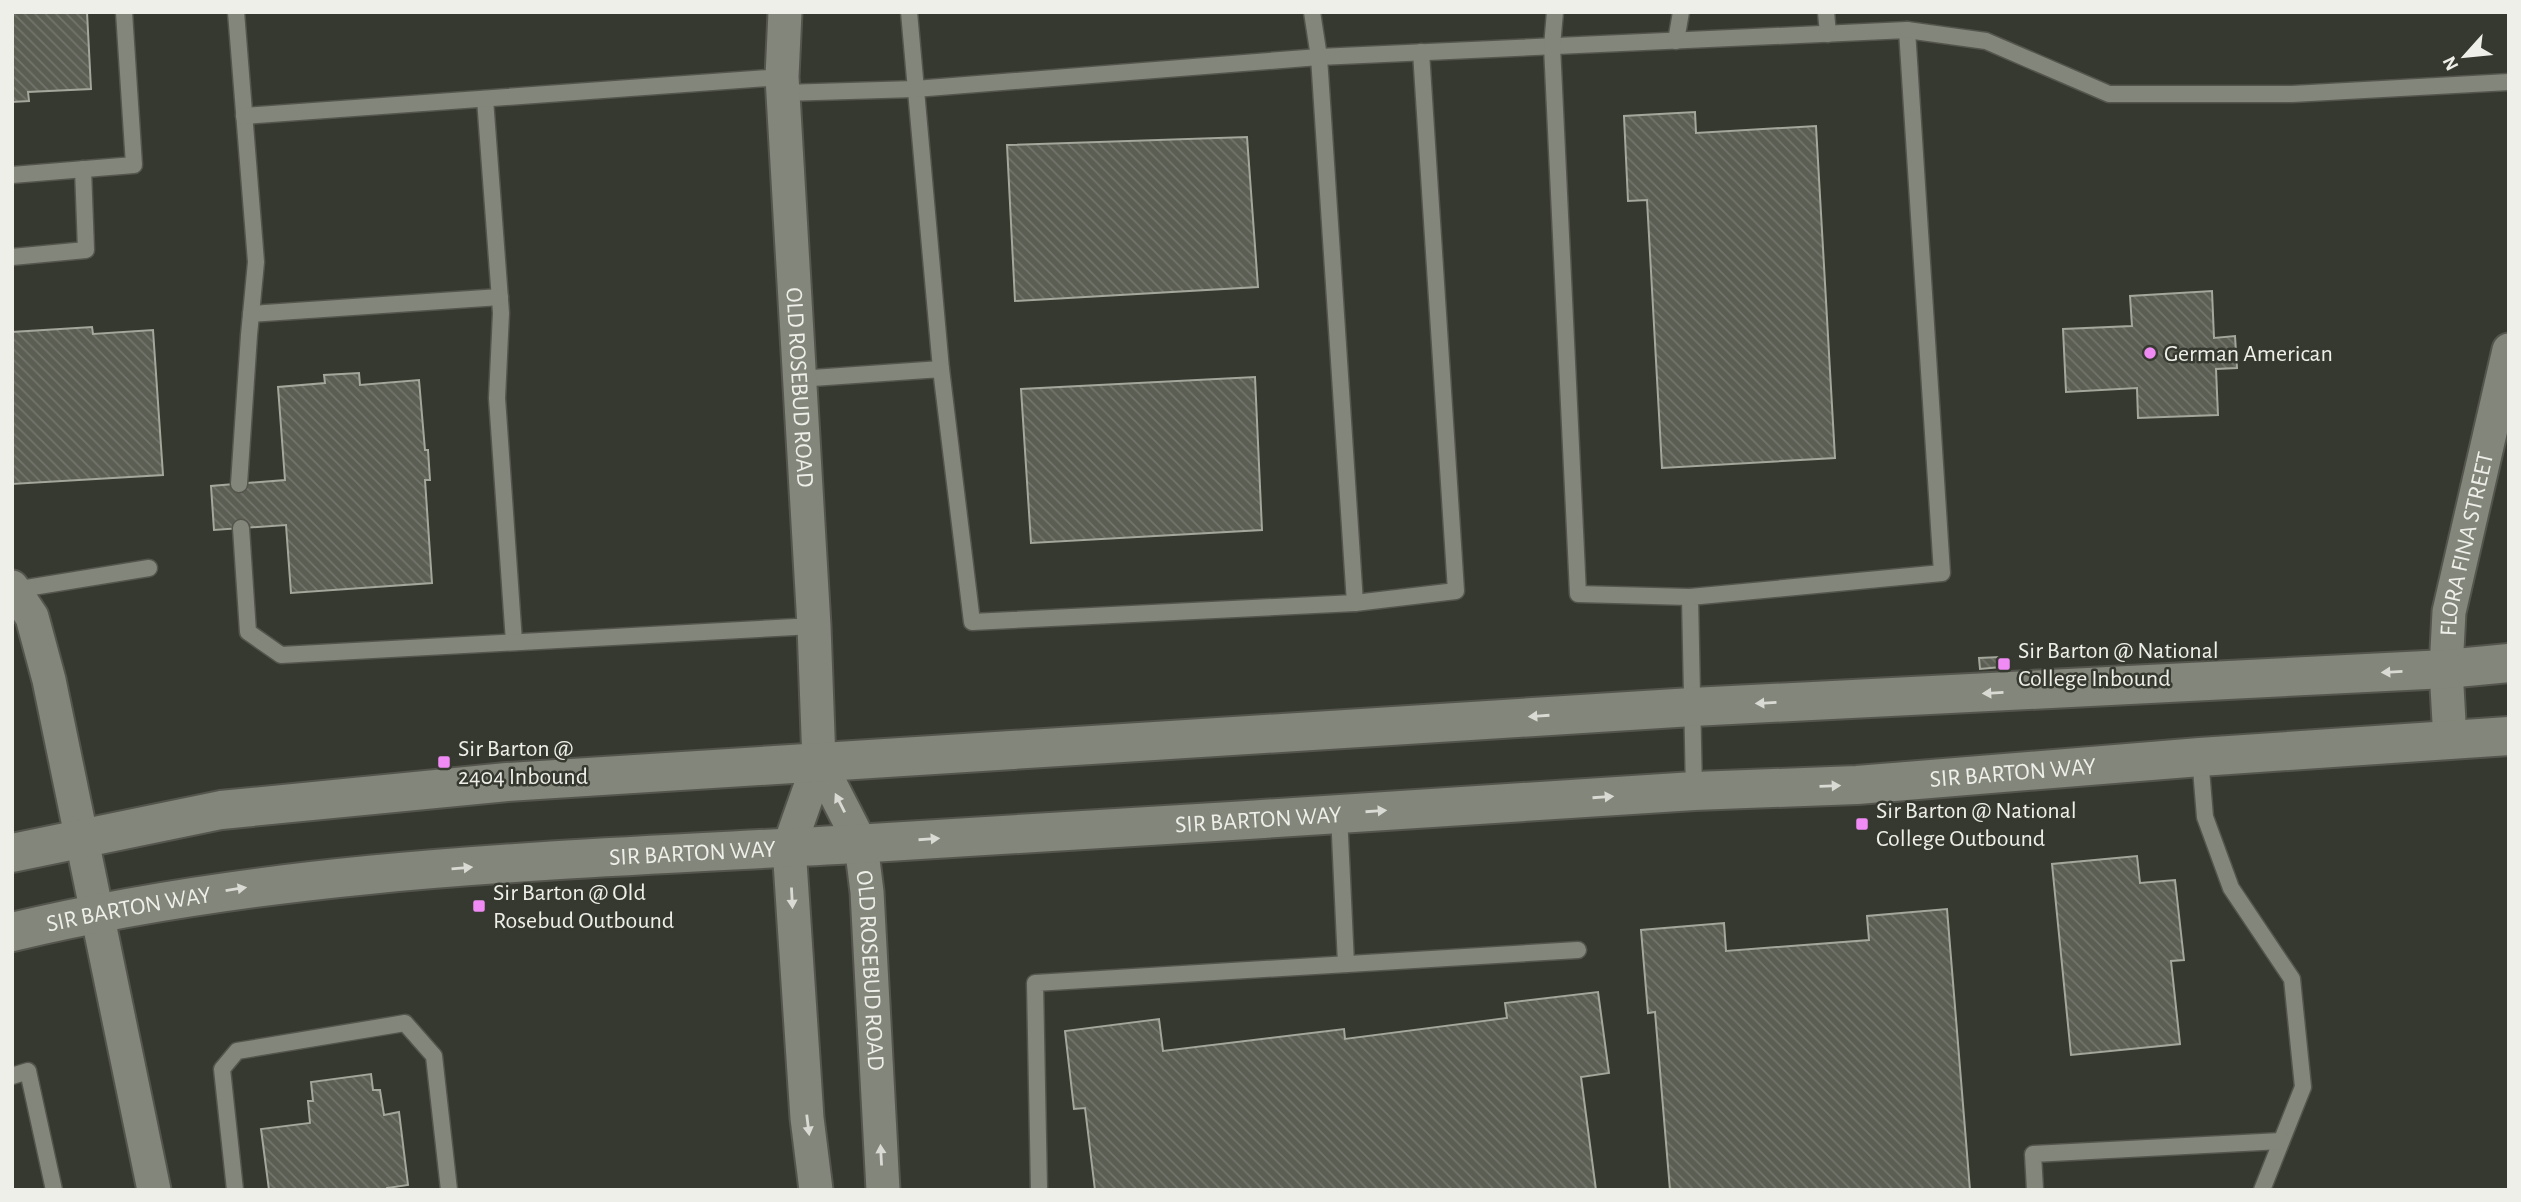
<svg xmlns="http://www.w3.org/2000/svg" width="2521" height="1202" viewBox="0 0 2521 1202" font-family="'Alegreya Sans',sans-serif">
<defs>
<pattern id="building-back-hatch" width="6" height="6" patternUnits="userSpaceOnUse" patternTransform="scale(1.75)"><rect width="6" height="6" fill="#5b5e53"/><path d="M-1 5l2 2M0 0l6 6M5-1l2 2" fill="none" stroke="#73756c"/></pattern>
</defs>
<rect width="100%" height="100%" fill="#36392f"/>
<g fill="url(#building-back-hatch)" stroke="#a4a79b" stroke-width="2">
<path d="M 12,12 L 87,12 L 91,89 L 28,92 L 29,101 L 12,102 Z"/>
<path d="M 1695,112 L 1696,133 L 1816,126 L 1835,458 L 1662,468 L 1647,200 L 1628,201 L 1624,116 Z"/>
<path d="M 1247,137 L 1258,287 L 1015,301 L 1007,145 Z"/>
<path d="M 2212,291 L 2214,338 L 2235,336 L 2237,368 L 2216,369 L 2218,415 L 2138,418 L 2137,388 L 2066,392 L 2063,329 L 2132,326 L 2130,296 Z"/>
<path d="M 92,327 L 93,334 L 153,330 L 163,475 L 12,484 L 12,332 Z"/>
<path d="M 359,373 L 360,385 L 419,380 L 425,450 L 428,450 L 430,480 L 425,480 L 432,583 L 291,593 L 286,525 L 214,530 L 211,486 L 285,480 L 278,387 L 325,383 L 324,375 Z"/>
<path d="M 1255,377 L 1262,530 L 1031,543 L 1021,389 Z"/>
<path d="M 2000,657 L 2001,667 L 1980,669 L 1979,658 Z"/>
<path d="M 2137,856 L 2140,883 L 2175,880 L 2184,960 L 2171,961 L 2180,1044 L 2071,1055 L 2052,864 Z"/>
<path d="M 1947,909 L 1970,1190 L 1670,1190 L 1655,1012 L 1648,1013 L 1641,930 L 1724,923 L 1726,951 L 1869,940 L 1867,916 Z"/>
<path d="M 1598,992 L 1609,1073 L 1581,1077 L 1596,1190 L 1095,1190 L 1085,1108 L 1074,1109 L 1065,1031 L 1159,1019 L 1163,1051 L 1344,1029 L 1345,1039 L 1507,1018 L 1505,1003 Z"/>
<path d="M 371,1074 L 373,1090 L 380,1090 L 384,1115 L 399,1112 L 408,1185 L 387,1188 L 387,1190 L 269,1190 L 261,1129 L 310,1123 L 308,1101 L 313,1101 L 311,1082 Z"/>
</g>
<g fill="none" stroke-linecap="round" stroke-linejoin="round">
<defs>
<g id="service">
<path d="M 236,12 L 256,262 L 249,335 L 239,484"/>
<path d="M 909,12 L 941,369"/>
<path d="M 1312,12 L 1319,57 L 1907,30 L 1942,573 L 1690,597 L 1694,791"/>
<path d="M 1555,12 L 1552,46 L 1578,594 L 1690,597"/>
<path d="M 1826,12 L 1828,34"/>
<path d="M 1907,30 L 1986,41 L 2109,94 L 2292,94 L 2509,82"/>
<path d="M 1676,41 L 1681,12"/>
<path d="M 783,93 L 915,89 L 1319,57 L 1355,603 L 972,622 L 941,369 L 798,379"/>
<path d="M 485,99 L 501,313 L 497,398 L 514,642"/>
<path d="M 244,116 L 782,77"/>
<path d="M 12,175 L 134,165 L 124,12"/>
<path d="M 12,257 L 86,250 L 83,169"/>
<path d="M 251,314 L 500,297"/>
<path d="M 241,528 L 248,632 L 281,655 L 814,626"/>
<path d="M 14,590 L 149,568"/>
<path d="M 1355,603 L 1456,591 L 1421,52"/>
<path d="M 2200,757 L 2205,817 L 2231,888 L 2292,979 L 2303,1087 L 2262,1190"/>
<path d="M 1339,814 L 1346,964"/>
<path d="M 12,1076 L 28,1071 L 54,1190"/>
<path d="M 235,1190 L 222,1069 L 237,1051 L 405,1023 L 434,1056 L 449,1190"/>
<path d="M 1039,1190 L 1035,983 L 1578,950"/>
<path d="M 2035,1190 L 2033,1154 L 2281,1141"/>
</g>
<g id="minor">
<path id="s1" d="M 785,12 L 782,77 L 814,626 L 819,762 L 789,847 L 807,1118 L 816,1190"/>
<path d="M 12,587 L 32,617 L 49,680 L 154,1190"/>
<path id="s2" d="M 2450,740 L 2446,669 L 2449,612 L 2509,350"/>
<path id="s3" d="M 819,762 L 861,844 L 867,892 L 883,1190"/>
</g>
<g id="secondary">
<path d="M 12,853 L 221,810 L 507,782 L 1692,707 L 2446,669 L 2509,663"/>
<path id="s4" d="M 12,932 C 288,866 573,860 855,844 C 1135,828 1414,809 1694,791 L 1857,785 L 2200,757 L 2509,736"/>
</g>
</defs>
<use href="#service" stroke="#54564e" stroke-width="19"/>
<use href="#minor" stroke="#54564e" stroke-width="37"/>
<use href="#secondary" stroke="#54564e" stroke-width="42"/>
<use href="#service" stroke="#83867a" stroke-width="16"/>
<use href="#minor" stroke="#83867a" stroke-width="33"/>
<use href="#secondary" stroke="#83867a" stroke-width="38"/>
</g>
<defs><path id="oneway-solid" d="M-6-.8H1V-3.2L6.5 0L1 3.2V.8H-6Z" transform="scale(1.75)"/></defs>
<g fill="#d9dad3">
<use href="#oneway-solid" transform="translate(2392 672) rotate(177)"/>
<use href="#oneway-solid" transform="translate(1993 693) rotate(177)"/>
<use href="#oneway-solid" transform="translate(1766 703) rotate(177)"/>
<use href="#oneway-solid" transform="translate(1539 716) rotate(176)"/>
<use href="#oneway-solid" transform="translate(1830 786) rotate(-2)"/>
<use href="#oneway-solid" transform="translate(1603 797) rotate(-4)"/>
<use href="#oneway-solid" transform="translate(840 803) rotate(-117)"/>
<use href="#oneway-solid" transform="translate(1376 811) rotate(-4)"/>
<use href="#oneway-solid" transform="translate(929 839) rotate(-4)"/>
<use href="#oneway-solid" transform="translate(462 868) rotate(-5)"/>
<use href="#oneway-solid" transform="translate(236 889) rotate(-9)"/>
<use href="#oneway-solid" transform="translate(792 898) rotate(87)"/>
<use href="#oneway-solid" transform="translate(808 1125) rotate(83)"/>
<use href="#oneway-solid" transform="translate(881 1155) rotate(-93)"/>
</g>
<g fill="#f08bf5" stroke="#36392f" stroke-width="2.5">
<circle cx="2150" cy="353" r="7"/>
<rect x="1997" y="657" width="14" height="14" rx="3.5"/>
<rect x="437" y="755" width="14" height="14" rx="3.5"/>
<rect x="1855" y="817" width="14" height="14" rx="3.5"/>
<rect x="472" y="899" width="14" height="14" rx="3.5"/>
</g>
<g text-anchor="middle" stroke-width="5" stroke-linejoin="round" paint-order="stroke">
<g font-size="24" fill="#eeefe9" stroke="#36392f" text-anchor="start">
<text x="2164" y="361">German American</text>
<text x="2018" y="658">Sir Barton @ National<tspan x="2018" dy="28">College Inbound</tspan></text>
<text x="458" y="756">Sir Barton @<tspan x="458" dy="28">2404 Inbound</tspan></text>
<text x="1876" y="818">Sir Barton @ National<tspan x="1876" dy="28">College Outbound</tspan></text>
<text x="493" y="900">Sir Barton @ Old<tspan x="493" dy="28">Rosebud Outbound</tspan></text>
</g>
<g font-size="24" fill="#eeefe9" stroke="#36392f">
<text dy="8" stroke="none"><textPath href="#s1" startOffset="376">OLD ROSEBUD ROAD</textPath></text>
<text dy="8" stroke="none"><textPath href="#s2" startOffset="198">FLORA FINA STREET</textPath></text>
<text dy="8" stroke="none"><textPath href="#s4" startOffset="2009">SIR BARTON WAY</textPath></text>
<text dy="8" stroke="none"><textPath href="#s4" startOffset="1253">SIR BARTON WAY</textPath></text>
<text dy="8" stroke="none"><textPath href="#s4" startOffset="686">SIR BARTON WAY</textPath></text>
<text dy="8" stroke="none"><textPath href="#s4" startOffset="119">SIR BARTON WAY</textPath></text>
<text dy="8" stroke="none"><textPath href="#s3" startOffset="219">OLD ROSEBUD ROAD</textPath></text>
</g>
</g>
<rect width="2521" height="1202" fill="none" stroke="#eeefe9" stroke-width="28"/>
<g transform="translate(2465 56) rotate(243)" stroke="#36392f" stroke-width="5" paint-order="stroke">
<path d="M0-5L12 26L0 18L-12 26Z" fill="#eeefe9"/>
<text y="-10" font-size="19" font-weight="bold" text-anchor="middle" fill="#eeefe9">N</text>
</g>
</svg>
